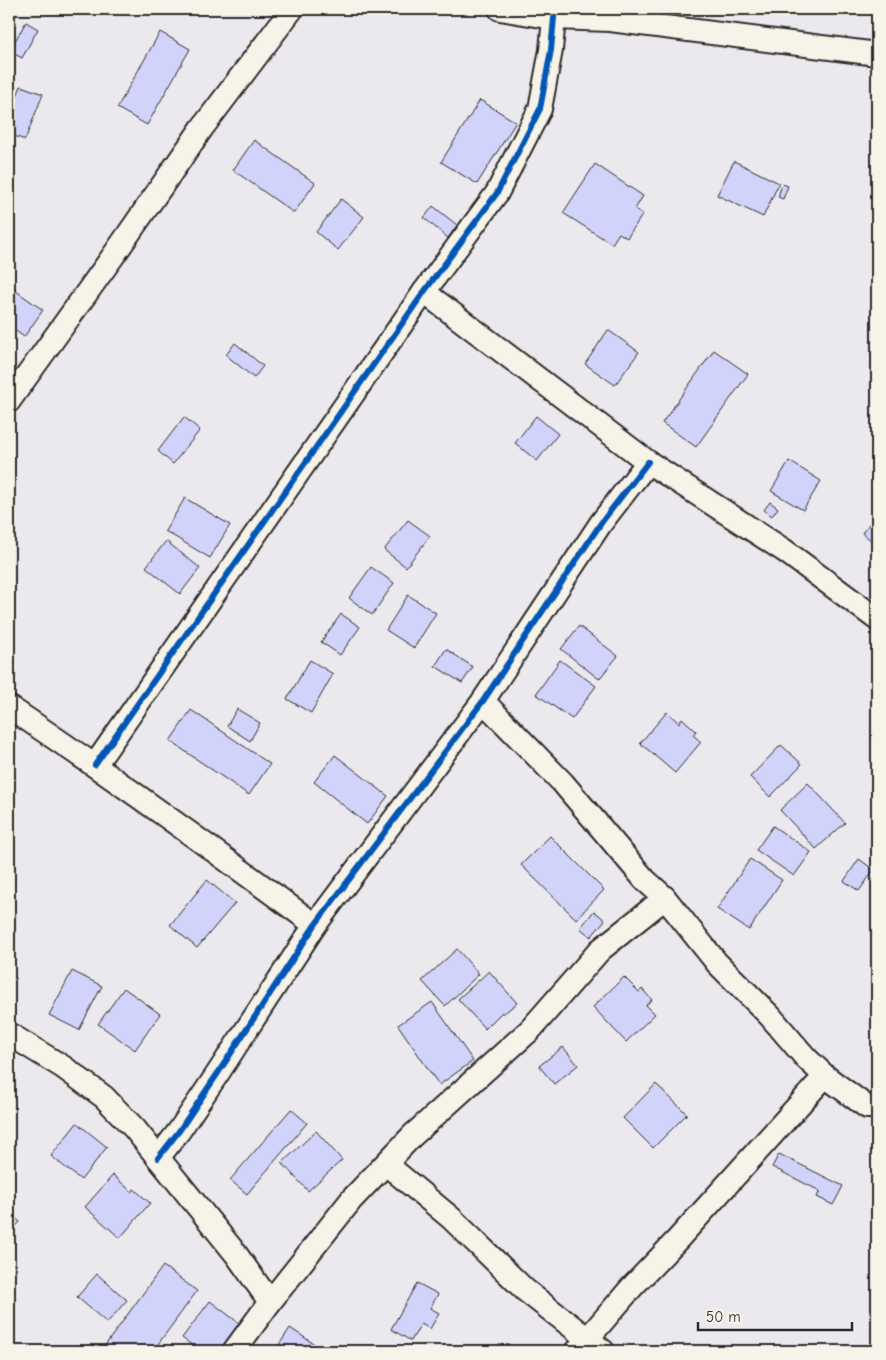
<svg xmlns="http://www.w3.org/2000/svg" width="886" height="1360" viewBox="0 0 886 1360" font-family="'Comic Neue',sans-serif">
<rect width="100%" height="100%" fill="#ece9ee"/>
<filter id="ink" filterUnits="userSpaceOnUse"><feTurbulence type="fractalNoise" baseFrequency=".02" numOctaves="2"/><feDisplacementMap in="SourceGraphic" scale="10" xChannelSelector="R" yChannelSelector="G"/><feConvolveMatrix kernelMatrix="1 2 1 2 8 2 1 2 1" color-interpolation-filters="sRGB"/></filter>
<g filter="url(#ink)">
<g fill="#d1d3fb" stroke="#2b2b2b">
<path d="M 26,22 L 38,29 L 22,58 L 9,51 Z"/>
<path d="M 160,32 L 190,49 L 147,125 L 117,108 Z"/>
<path d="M 21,86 L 43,94 L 25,140 L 9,134 L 9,110 L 11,111 Z"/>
<path d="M 480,100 L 516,122 L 477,184 L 441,162 Z"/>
<path d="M 254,140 L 315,183 L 294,213 L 233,170 Z"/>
<path d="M 734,161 L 779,183 L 763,217 L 717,195 Z"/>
<path d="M 595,164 L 643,196 L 635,209 L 643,214 L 627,238 L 619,233 L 612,244 L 563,213 Z"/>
<path d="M 782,184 L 788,186 L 783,199 L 778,197 Z"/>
<path d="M 341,199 L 364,217 L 338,250 L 316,232 Z"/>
<path d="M 433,206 L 457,225 L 448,238 L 424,218 Z"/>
<path d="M 9,286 L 43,310 L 24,337 L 9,326 Z"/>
<path d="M 608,330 L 639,352 L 615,385 L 585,364 Z"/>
<path d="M 235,343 L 263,366 L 254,378 L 226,355 Z"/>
<path d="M 714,350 L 748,374 L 696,447 L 662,423 Z"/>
<path d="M 536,416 L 558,434 L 537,461 L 515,443 Z"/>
<path d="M 184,417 L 200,430 L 173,464 L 158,451 Z"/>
<path d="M 789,461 L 821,481 L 803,510 L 771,491 Z"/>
<path d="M 185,498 L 230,525 L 210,558 L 165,531 Z"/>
<path d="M 770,502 L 778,508 L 772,516 L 764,510 Z"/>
<path d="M 877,514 L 877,545 L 862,533 Z"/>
<path d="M 408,520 L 430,536 L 406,567 L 384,550 Z"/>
<path d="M 166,541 L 200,568 L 180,594 L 146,567 Z"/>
<path d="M 371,567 L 394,583 L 372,615 L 349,598 Z"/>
<path d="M 408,595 L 436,613 L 414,648 L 386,630 Z"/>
<path d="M 341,614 L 360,627 L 340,655 L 321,642 Z"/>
<path d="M 579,626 L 618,656 L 599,679 L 561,649 Z"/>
<path d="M 446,649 L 473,667 L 462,683 L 435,666 Z"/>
<path d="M 310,660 L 333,674 L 311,713 L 287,699 Z"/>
<path d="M 560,660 L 596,686 L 572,719 L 536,694 Z"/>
<path d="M 237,709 L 260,723 L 250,741 L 227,726 Z"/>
<path d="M 191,710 L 270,764 L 249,795 L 170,741 Z"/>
<path d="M 667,712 L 679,723 L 682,718 L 696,731 L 693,735 L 701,742 L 675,773 L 640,743 Z"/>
<path d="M 781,745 L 802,764 L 770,797 L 750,777 Z"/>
<path d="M 335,755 L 388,796 L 367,824 L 314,782 Z"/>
<path d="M 808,783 L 845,823 L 816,849 L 780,810 Z"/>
<path d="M 773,826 L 811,852 L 794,876 L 756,850 Z"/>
<path d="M 550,836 L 604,890 L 576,919 L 521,865 Z"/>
<path d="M 750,859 L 782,880 L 749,930 L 717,909 Z"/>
<path d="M 859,859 L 874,870 L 859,891 L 844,881 Z"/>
<path d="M 207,880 L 235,903 L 197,948 L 170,925 Z"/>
<path d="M 594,911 L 605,920 L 591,937 L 580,928 Z"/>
<path d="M 457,949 L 479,974 L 445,1006 L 422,981 Z"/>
<path d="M 72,971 L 102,986 L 79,1030 L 49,1015 Z"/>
<path d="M 489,971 L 517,1003 L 503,1014 L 502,1012 L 485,1029 L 458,999 Z"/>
<path d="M 624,977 L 639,992 L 642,989 L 652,1000 L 646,1005 L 655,1014 L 626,1042 L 593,1007 Z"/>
<path d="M 124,988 L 160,1014 L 135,1050 L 98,1024 Z"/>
<path d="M 432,1002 L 473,1061 L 439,1085 L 398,1025 Z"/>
<path d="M 563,1047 L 578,1065 L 554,1084 L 539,1066 Z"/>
<path d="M 656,1084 L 687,1114 L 653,1148 L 623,1118 Z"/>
<path d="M 291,1109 L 307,1123 L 247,1194 L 230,1180 Z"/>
<path d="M 77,1123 L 107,1147 L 81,1180 L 51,1156 Z"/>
<path d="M 316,1131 L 342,1160 L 308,1191 L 282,1163 Z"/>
<path d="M 779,1154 L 843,1186 L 833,1205 L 817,1197 L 820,1191 L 772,1167 Z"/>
<path d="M 113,1175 L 132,1192 L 134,1189 L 150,1203 L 120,1238 L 85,1207 Z"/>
<path d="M 9,1212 L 20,1222 L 9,1234 Z"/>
<path d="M 9,1260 L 17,1268 L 9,1277 Z"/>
<path d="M 163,1266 L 197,1291 L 153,1351 L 101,1351 Z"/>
<path d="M 97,1274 L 127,1300 L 107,1323 L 77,1297 Z"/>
<path d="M 417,1283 L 438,1294 L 430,1308 L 439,1313 L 430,1329 L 421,1324 L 411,1341 L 391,1329 Z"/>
<path d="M 210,1301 L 243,1326 L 223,1351 L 200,1351 L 182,1338 Z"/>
<path d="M 290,1328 L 325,1351 L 275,1351 Z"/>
</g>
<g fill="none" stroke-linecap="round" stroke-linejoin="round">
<defs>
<g id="minor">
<path d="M 500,9 L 554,18 L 610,20 L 877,54"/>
<path d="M 424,292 L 648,462 L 785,551 L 877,619"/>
<path d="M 9,401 L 116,252 L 202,128 L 292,9"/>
<path d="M 483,701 L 563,783 L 645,880 L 665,898 L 717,963 L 770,1016 L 806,1058 L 825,1076 L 867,1107 L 877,1107"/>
<path d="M 9,707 C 113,777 214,850 315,925"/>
<path d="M 95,765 L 424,292 L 497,193 L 540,109 L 551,50 L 554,18"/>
<path d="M 9,1034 L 63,1067 L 104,1097 L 134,1128 L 236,1254 L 270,1302"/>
<path d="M 158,1158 L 179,1131 L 218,1073 L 315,925 L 483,701 L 601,523 L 648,462"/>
<path d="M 386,1164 L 451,1218 L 525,1290 L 603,1351"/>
<path d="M 234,1351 L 270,1302 L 352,1199 L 412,1136 L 530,1030 L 600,950 L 665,898"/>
<path d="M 577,1351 L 632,1287 L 678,1239 L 825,1076"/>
</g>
</defs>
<use href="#minor" stroke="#2b2b2b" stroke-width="26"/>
<use href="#minor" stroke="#f7f3e8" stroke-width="22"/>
<defs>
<g id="cycleway">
<path d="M 95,765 L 424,292 L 497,193 L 540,109 L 551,50 L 554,18"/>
<path d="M 158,1158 L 179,1131 L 218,1073 L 315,925 L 483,701 L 601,523 L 648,462"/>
</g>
</defs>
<use href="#cycleway" stroke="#f7f3e8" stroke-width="9"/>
<use href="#cycleway" stroke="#0057b8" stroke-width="6"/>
</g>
</g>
<rect width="886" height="1360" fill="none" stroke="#f7f3e8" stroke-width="30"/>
<rect x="15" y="15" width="856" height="1330" fill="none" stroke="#2b2b2b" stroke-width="2" filter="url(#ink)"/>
<path d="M698 1322v8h154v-8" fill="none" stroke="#2b2b2b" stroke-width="2.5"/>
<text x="706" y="1322" font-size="15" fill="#2b2b2b" stroke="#f7f3e8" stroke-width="4" paint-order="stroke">50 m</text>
</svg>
